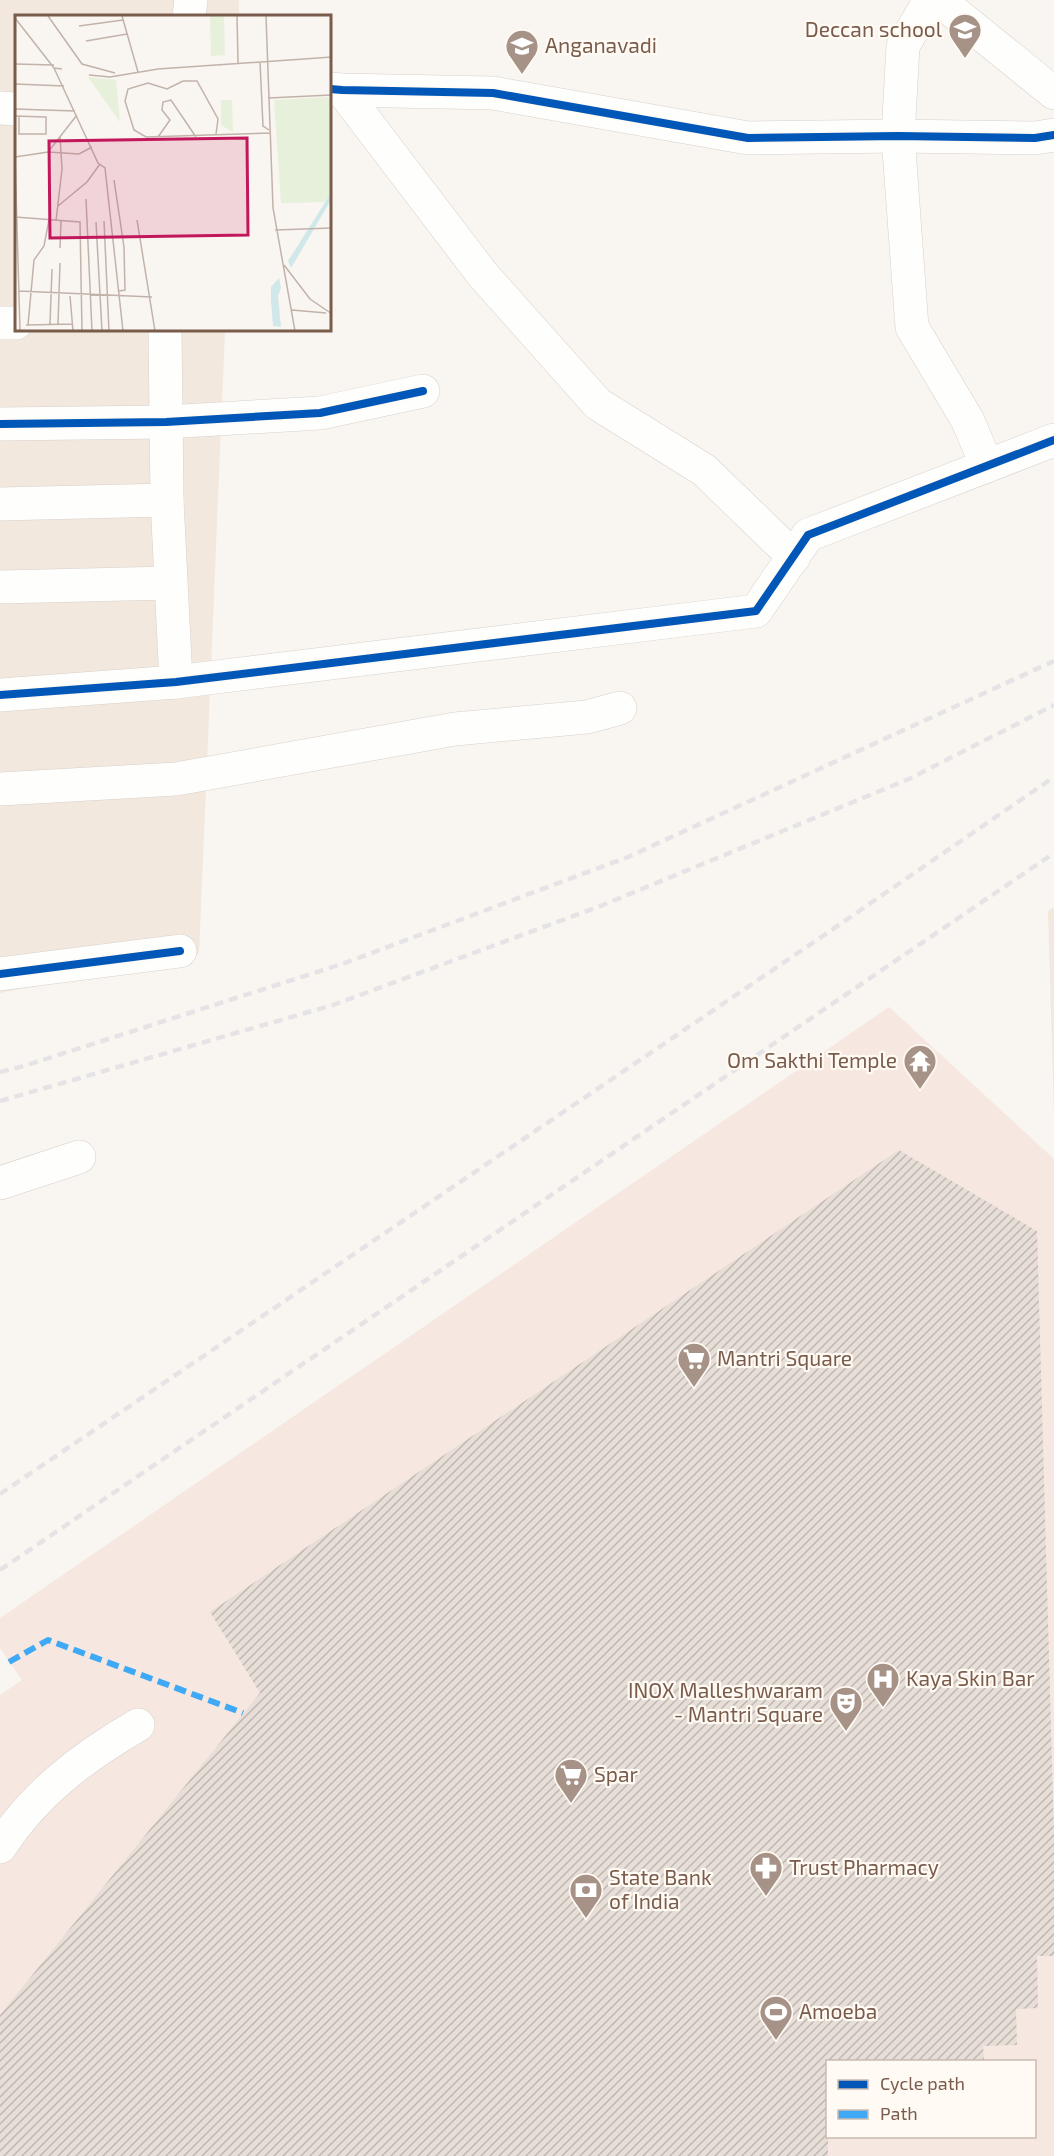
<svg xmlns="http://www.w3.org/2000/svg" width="1054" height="2156" viewBox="0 0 1054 2156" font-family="'Exo 2',sans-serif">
<defs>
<pattern id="building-hatch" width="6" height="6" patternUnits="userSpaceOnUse" patternTransform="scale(1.5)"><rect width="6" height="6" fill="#e6ded7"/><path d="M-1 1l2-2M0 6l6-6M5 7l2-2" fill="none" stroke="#bfb7b1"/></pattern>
</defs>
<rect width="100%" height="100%" fill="#f9f5f0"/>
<g fill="#f2e8de">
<path d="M 0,0 L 239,0 L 239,16 L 16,16 L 16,330 L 225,330 L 199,954 L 0,993 Z"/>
<path d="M 1054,907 L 1054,1116 L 1048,911 Z"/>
</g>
<path fill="#f6e8e1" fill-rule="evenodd" d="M 889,1007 L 1054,1159 L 1054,2156 L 0,2156 L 0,1695 L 22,1680 L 0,1648 L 0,1618 ZM 828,2062 L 1034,2062 L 1034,2136 L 828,2136 Z"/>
<path fill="url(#building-hatch)" d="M 899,1150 L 1037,1231 L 1054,1834 L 1054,1956 L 1037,1956 L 1038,2008 L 1016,2009 L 1017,2045 L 983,2046 L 984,2061 L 828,2061 L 828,2156 L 0,2156 L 0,2015 L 260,1693 L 210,1612 Z"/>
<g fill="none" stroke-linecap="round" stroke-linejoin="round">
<defs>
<g id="minor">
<path d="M 930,0 L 903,46 L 898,136 L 912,327 L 968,421 L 987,466"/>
<path d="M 939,0 L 1054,93"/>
<path d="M 189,16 L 191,0"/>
<path d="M 330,89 L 342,90 L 493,93 L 748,138 L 898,136 L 1035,138 L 1054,135"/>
<path d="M 342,90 L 483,275 L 598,404 L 704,470 L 794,557"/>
<path d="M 0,108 L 16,109"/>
<path d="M 0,323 L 16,323"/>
<path d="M 165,330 L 167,500 L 176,682"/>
<path d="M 0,424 L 166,422 L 320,413 L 423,391"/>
<path d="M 0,504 L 167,500"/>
<path d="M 0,587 L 170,583"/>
<path d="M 0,695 L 176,682 L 756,611 L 808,535 L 1054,440"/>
<path d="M 0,789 L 176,779 L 455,729 L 587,717 L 620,708"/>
<path d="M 0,974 L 180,951"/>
<path d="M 0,1183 L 79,1157"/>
<path d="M 0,1847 C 35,1793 83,1757 138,1725"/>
</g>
</defs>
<use href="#minor" stroke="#d7d1cb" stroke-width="34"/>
<use href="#minor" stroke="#fefefd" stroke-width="33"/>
<g stroke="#e6e3e7" stroke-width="4.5" stroke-dasharray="9 6" stroke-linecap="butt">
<path d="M 0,1072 L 24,1066 L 342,964 L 628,857 L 1054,661"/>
<path d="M 0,1101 L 333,1005 L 603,905 L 909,779 L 1054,705"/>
<path d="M 0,1494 L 817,940 L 1054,777"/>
<path d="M 0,1570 L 1054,853"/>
</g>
<path stroke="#3fa9f5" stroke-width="6" stroke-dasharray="12 6" stroke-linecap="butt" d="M 9,1662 L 48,1640 L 243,1713"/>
<defs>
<g id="cycleway">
<path d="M 330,89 L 342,90 L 493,93 L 748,138 L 898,136 L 1035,138 L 1054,135"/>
<path d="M 0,424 L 166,422 L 320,413 L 423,391"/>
<path d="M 0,695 L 176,682 L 756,611 L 808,535 L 1054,440"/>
<path d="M 0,974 L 180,951"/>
</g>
</defs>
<use href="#cycleway" stroke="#fffaf3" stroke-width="11"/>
<use href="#cycleway" stroke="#0057b8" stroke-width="8"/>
</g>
<defs>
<symbol id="school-pin" viewBox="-11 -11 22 30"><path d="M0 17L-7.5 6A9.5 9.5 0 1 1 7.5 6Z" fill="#a69286" stroke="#fffaf3"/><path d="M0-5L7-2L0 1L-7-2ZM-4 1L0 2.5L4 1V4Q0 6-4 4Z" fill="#fff"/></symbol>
<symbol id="temple-pin" viewBox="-11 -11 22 30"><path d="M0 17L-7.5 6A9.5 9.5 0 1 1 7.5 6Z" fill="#a69286" stroke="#fffaf3"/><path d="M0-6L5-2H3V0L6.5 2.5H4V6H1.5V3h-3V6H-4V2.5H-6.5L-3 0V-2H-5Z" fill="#fff"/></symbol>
<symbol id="supermarket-pin" viewBox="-11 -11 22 30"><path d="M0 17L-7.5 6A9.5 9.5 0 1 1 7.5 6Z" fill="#a69286" stroke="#fffaf3"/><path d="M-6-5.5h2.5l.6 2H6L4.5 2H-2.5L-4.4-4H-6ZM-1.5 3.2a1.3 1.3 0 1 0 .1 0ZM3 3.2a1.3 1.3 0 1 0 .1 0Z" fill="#fff"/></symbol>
<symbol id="hospital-pin" viewBox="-11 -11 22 30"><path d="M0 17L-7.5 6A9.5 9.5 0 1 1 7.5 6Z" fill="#a69286" stroke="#fffaf3"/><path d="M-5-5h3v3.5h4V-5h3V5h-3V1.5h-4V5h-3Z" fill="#fff"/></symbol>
<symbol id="theatre-pin" viewBox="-11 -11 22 30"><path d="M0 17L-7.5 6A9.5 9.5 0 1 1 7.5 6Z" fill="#a69286" stroke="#fffaf3"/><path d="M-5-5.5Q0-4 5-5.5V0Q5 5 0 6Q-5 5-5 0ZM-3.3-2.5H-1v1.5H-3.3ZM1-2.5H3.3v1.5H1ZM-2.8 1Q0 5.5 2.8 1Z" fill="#fff"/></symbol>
<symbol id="pharmacy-pin" viewBox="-11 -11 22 30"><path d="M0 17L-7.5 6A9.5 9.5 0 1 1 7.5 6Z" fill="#a69286" stroke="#fffaf3"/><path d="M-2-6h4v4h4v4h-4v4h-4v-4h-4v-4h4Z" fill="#fff"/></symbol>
<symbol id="bank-pin" viewBox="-11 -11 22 30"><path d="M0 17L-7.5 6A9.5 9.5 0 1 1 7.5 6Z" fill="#a69286" stroke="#fffaf3"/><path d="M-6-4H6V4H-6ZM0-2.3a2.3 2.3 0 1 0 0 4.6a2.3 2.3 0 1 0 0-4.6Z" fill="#fff"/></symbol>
<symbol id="stadium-pin" viewBox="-11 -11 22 30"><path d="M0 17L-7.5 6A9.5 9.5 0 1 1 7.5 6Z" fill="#a69286" stroke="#fffaf3"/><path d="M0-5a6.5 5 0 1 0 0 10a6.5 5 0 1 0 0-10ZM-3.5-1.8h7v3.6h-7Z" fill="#fff"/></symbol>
</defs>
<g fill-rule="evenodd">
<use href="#school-pin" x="946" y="11" width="38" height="52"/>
<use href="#school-pin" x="503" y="27" width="38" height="52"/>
<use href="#temple-pin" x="901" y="1042" width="38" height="52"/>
<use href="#supermarket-pin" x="675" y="1340" width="38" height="52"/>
<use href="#hospital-pin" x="864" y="1660" width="38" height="52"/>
<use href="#theatre-pin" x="827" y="1684" width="38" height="52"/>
<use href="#supermarket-pin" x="552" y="1756" width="38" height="52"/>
<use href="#pharmacy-pin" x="747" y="1849" width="38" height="52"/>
<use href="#bank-pin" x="567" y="1871" width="38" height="52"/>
<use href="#stadium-pin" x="757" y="1993" width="38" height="52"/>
</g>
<g text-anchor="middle" stroke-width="4.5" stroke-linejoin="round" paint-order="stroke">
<g font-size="21" fill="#7a5c4d" stroke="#fffaf3" text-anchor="start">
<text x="942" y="37" text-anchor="end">Deccan school</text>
<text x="545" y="53">Anganavadi</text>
<text x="897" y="1068" text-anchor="end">Om Sakthi Temple</text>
<text x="717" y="1366">Mantri Square</text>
<text x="906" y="1686">Kaya Skin Bar</text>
<text x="823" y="1698" text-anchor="end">INOX Malleshwaram<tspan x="823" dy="24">- Mantri Square</tspan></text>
<text x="594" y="1782">Spar</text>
<text x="789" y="1875">Trust Pharmacy</text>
<text x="609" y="1885">State Bank<tspan x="609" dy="24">of India</tspan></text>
<text x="799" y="2019">Amoeba</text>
</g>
</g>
<g transform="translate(15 15)">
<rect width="316" height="316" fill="#f9f5f0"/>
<path d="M 73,62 L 101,65 L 105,107 Z" fill="#e7f0db"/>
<path d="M 195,1 L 209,1 L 210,40 L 196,41 ZM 316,82 L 316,178 L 311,187 L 266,188 L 259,85 ZM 206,85 L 217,85 L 218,117 L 206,110 Z" fill="#e7f0db"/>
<path d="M 316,178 L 316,185 L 276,253 L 273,246 ZM 264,263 L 266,273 L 263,281 L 266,312 L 258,311 L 256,286 L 256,272 Z" fill="#d0e8ea"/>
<path fill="none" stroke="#c2b3aa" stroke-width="1.5" d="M 33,1 L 67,49 L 100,58M 107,1 L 123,57M 222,1 L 223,48M 251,1 L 258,193 L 280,316M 0,3 L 39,53 L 47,54M 64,11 L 108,5M 71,26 L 112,19M 245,47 L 248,111 L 254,115M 0,49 L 39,50M 39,53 L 83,148 L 90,153 L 108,316M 74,60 L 95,62 L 143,54 L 317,42M 0,69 L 49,71M 253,83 L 317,80M 0,94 L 60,96M 0,101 L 30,102 L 31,102 L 31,119 L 4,119 L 4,101M 201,119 L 203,104 L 182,66 L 168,66 L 152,74 L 133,68 L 113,74 L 110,86 L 119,115 L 131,122 L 255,118M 143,122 L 155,105 L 147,95 L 148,87 L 156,85 L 181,122M 33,137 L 64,139 L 77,132M 0,140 L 5,316M 0,142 L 33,137 L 62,100M 99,165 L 109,232 L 110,275 L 104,276M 71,184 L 77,316M 43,191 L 72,167 L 85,149M 0,202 L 65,207 L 67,316M 122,205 L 140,316M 41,206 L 47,154 L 45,122M 89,206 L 94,316M 81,207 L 87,316M 260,215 L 317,213M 45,233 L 46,206M 269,250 L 295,284 L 317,299M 4,276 L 137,282M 55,281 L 58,316M 277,295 L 311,298M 35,309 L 37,254M 43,309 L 45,248M 11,310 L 58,309M 13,310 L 19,245 L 29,231 L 34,205"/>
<path fill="#c2185b" fill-opacity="0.15" stroke="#c2185b" stroke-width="3" d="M 232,123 L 233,220 L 35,223 L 34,126 Z"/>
<rect width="316" height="316" fill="none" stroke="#7a5c4d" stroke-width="3"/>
</g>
<rect x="826" y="2060" width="210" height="78" fill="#fffaf3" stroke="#cabbb1" stroke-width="1.5"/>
<rect x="838" y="2080" width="30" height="9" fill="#0057b8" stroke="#cabbb1" stroke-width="1.5"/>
<text x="880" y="2090" font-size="18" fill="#7a5c4d">Cycle path</text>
<rect x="838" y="2110" width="30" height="9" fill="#3fa9f5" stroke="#cabbb1" stroke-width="1.5"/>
<text x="880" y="2120" font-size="18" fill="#7a5c4d">Path</text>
</svg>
